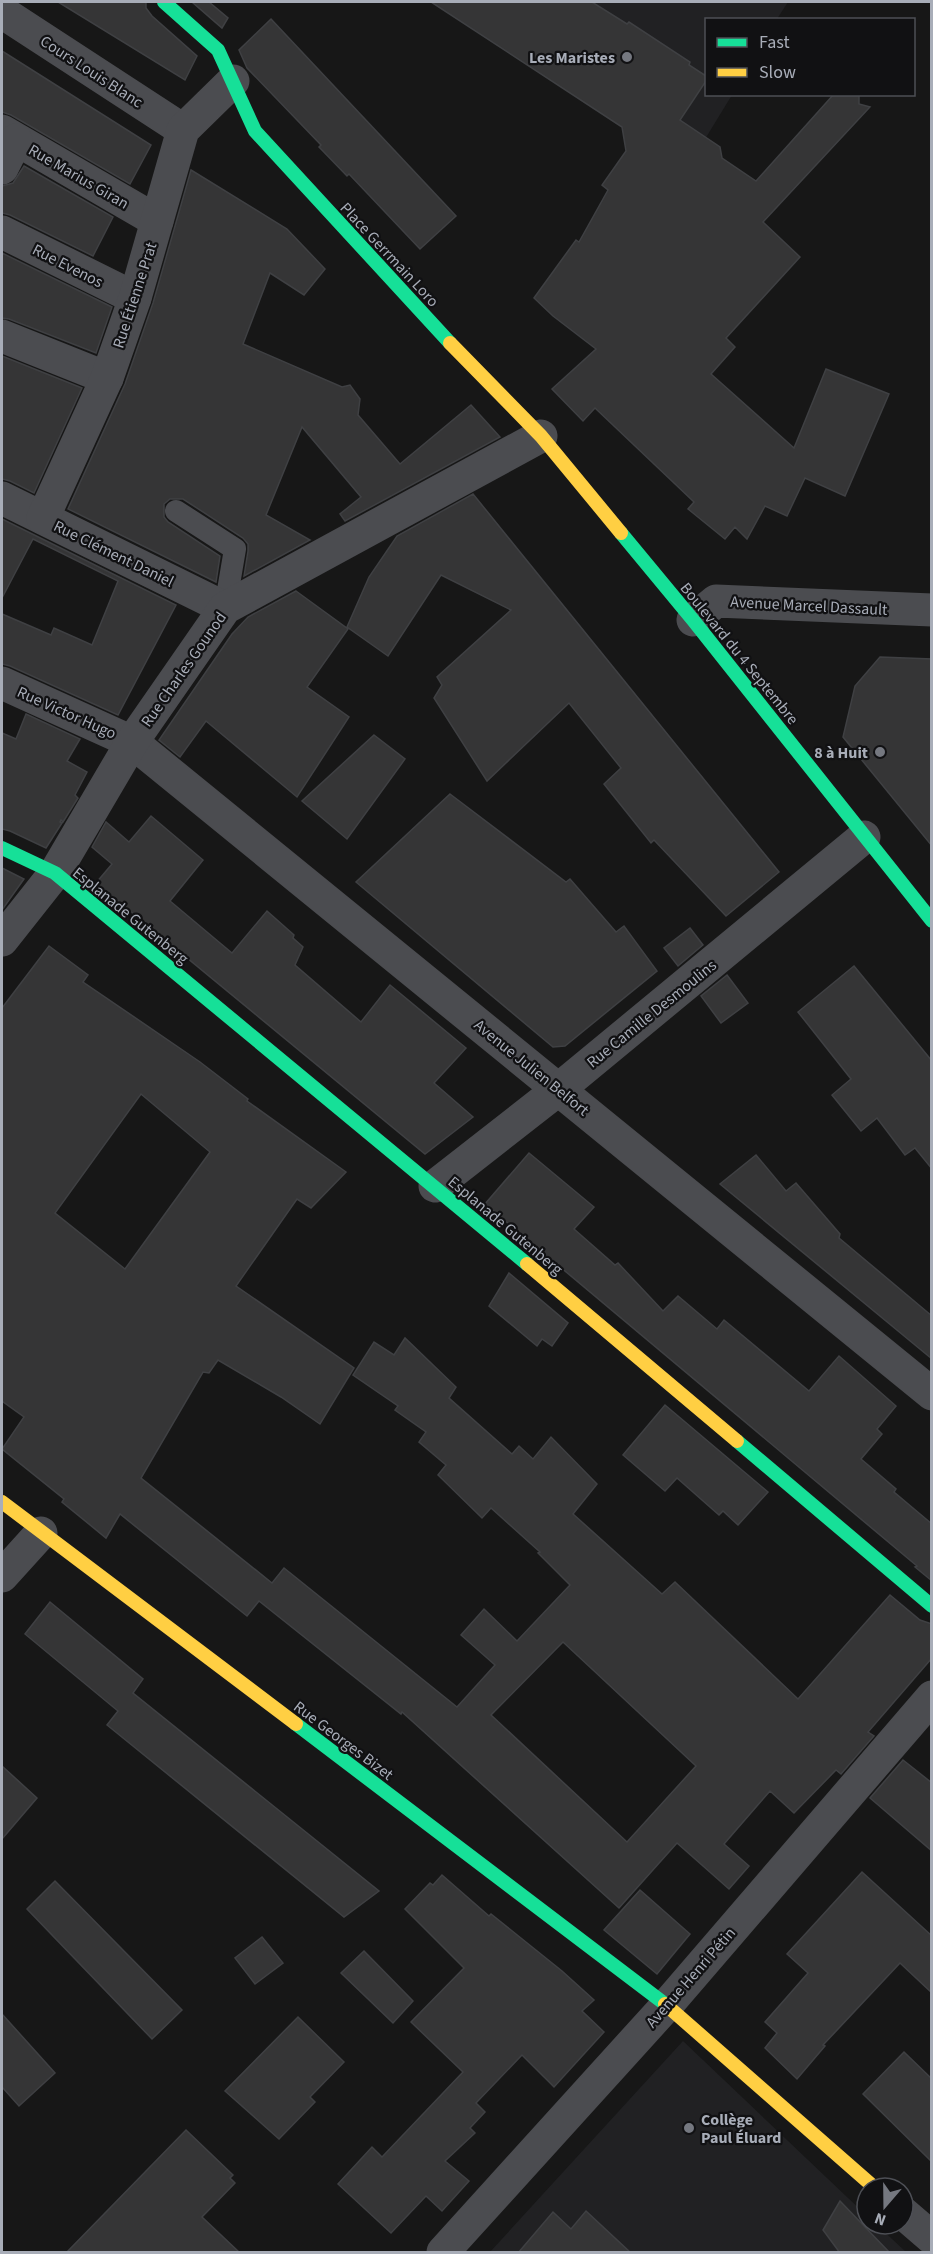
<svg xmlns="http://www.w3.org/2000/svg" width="933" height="2254" viewBox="0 0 933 2254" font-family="'Source Sans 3',sans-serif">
<rect width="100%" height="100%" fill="#171717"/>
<g fill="#212123">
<path d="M 450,2 L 788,2 L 777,19 L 706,20 L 706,94 L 732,95 L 702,144 Z"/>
<path d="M 683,2041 L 867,2216 L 867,2224 L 876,2224 L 906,2252 L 490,2252 Z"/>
</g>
<g fill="#353536" stroke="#3f4043" stroke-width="1.5" fill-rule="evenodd">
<path d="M 58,2 L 146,2 L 146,8 L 152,16 L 197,56 L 185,80 Z"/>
<path d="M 192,2 L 209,2 L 228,18 L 222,28 Z"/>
<path d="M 431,2 L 592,2 L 627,24 L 629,22 L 690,62 L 689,65 L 706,76 L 706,81 L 680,120 L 720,147 L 722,158 L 756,181 L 834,94 L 859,94 L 859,104 L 870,107 L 763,222 L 800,257 L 726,338 L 735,347 L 711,374 L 794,448 L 826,369 L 889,394 L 845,496 L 805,478 L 787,516 L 765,506 L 747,539 L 735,527 L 725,539 L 688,509 L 694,502 L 595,408 L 583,421 L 552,389 L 596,349 L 553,316 L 534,298 L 576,240 L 579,242 L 608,190 L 602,185 L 626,151 L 622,127 Z"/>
<path d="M 271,19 L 456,216 L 420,249 L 349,174 L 347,176 L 319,147 L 321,145 L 247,68 L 239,50 Z"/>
<path d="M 2,51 L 151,145 L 130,184 L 11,115 L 2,112 Z"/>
<path d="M 24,166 L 113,217 L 93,256 L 10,215 L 2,213 L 2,186 L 13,183 Z"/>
<path d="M 191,170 L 287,229 L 325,269 L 304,295 L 270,273 L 243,344 L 342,387 L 350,385 L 360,399 L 358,415 L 400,464 L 471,405 L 500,437 L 345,521 L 340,514 L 361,497 L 302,427 L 266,515 L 310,540 L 244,576 L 248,551 L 248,544 L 243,538 L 183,499 L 170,499 L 164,504 L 164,517 L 168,522 L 220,556 L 216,582 L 68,509 L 125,384 L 153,303 Z"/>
<path d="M 2,253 L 112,307 L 96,353 L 9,319 L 2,318 Z"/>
<path d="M 2,356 L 82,388 L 34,493 L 10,481 L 2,479 Z"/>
<path d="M 473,494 L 779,872 L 726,916 L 654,840 L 651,843 L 604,784 L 621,768 L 569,703 L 487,781 L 434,698 L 442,685 L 437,677 L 511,610 L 441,575 L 388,656 L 347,627 L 369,577 L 397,536 Z"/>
<path d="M 2,519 L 176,605 L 118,715 L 10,666 L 2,664 L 2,614 L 51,635 L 54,628 L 92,645 L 118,581 L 33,539 L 2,598 Z"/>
<path d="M 296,591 L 348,629 L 307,687 L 349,717 L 297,797 L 206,721 L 180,757 L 159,740 L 232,634 L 248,617 Z"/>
<path d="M 880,657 L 932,659 L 932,846 L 843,737 L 855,686 Z"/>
<path d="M 26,714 L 80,739 L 67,761 L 87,772 L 75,795 L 78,798 L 63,822 L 61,820 L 60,822 L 62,823 L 46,848 L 10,831 L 2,829 L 2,733 L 16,739 Z"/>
<path d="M 374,735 L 405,759 L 347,839 L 302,801 Z"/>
<path d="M 450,794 L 566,882 L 570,879 L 616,932 L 624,926 L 657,971 L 565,1046 L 553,1047 L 356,882 Z"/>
<path d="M 151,816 L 203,860 L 170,901 L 232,953 L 267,911 L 294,935 L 293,938 L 303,947 L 295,965 L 361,1022 L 390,985 L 466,1048 L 434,1083 L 473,1117 L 425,1154 L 96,883 L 112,864 L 92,847 L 106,822 L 129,842 Z"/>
<path d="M 2,868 L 24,879 L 2,910 Z"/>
<path d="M 690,928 L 703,945 L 678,966 L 664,948 Z"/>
<path d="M 49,946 L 88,975 L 83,982 L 200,1062 L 248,1099 L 247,1101 L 346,1172 L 311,1208 L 297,1199 L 236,1286 L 354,1368 L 320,1424 L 281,1397 L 218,1360 L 209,1373 L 203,1372 L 141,1478 L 272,1583 L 284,1568 L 457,1707 L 495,1665 L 461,1635 L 484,1609 L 517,1641 L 570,1585 L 538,1553 L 540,1552 L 491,1508 L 482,1518 L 438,1475 L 446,1465 L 419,1442 L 426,1432 L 395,1410 L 398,1406 L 353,1375 L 374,1342 L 394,1355 L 405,1338 L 456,1387 L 449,1398 L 512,1454 L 519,1446 L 533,1459 L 551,1437 L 597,1484 L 573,1514 L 662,1594 L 675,1582 L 798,1699 L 890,1595 L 920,1620 L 932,1624 L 932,1658 L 868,1732 L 874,1736 L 841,1774 L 836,1770 L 794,1813 L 770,1791 L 724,1844 L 749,1866 L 729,1889 L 677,1843 L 619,1908 L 402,1712 L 401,1714 L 259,1601 L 247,1616 L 120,1514 L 106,1538 L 62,1502 L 64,1499 L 2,1449 L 24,1417 L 2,1401 L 2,1008 ZM 141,1094 L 210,1152 L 125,1269 L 55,1213 ZM 563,1642 L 696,1766 L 627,1842 L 491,1715 Z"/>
<path d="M 854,966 L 932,1061 L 932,1169 L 915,1148 L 905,1155 L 877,1118 L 861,1131 L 832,1095 L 851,1079 L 798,1012 Z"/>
<path d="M 727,975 L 748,1003 L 721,1023 L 701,996 Z"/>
<path d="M 529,1153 L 594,1207 L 574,1229 L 615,1265 L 618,1263 L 663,1311 L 678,1296 L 717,1329 L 724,1320 L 809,1391 L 839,1356 L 896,1406 L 877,1429 L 882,1434 L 861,1459 L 896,1489 L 894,1492 L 932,1524 L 932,1581 L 915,1567 L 917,1566 L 485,1204 Z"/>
<path d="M 756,1155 L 786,1191 L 796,1183 L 840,1234 L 839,1238 L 932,1316 L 932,1359 L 720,1184 Z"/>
<path d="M 509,1273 L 568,1323 L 552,1346 L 542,1339 L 537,1346 L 489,1306 Z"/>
<path d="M 665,1405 L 768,1492 L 738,1525 L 723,1511 L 719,1515 L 677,1478 L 665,1491 L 623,1455 Z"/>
<path d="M 50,1602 L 143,1679 L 133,1693 L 379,1891 L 344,1917 L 107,1725 L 118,1711 L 25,1634 Z"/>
<path d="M 903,1760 L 932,1783 L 932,1851 L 870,1798 Z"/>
<path d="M 2,1766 L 37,1798 L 2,1839 Z"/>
<path d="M 862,1872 L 932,1936 L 932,1993 L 900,1963 L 823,2045 L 825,2046 L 797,2079 L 765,2048 L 777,2033 L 765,2022 L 808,1973 L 787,1954 Z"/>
<path d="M 442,1875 L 489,1916 L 491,1914 L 562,1971 L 594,2000 L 582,2011 L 604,2032 L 554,2087 L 522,2055 L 476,2103 L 485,2112 L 470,2128 L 475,2133 L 445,2161 L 469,2181 L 442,2211 L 426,2196 L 391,2233 L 338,2184 L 372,2147 L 382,2157 L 463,2072 L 411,2022 L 464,1968 L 405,1909 L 430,1883 L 433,1885 Z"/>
<path d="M 55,1881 L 182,2010 L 152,2039 L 27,1909 Z"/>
<path d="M 640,1890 L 690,1934 L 657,1974 L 604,1930 Z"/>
<path d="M 262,1937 L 283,1963 L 255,1984 L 235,1958 Z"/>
<path d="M 364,1951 L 413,2001 L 393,2023 L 341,1973 Z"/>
<path d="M 2,2014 L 55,2073 L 19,2106 L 2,2087 Z"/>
<path d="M 298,2017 L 344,2062 L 310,2097 L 315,2102 L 279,2139 L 225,2091 Z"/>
<path d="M 904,2052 L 932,2079 L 932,2162 L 863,2094 Z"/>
<path d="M 186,2130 L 233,2175 L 230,2178 L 235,2183 L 202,2217 L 240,2253 L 66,2253 Z"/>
<path d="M 840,2201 L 890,2253 L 840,2253 L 823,2230 Z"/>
<path d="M 586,2211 L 631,2253 L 518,2253 L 553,2212 L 571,2229 Z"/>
</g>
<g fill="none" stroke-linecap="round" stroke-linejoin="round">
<path stroke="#4b4c50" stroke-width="22" d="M 176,511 L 235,549 L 225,608"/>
<g stroke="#4b4c50" stroke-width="33">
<path d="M 2,12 L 183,130"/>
<path d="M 2,131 L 157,221"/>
<path d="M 2,168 L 16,140"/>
<path d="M 2,232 L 135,298"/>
<path d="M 2,336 L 107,378"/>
<path d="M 2,498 L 225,608"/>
<path d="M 43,518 L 107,378 L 135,298 L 183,130 L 233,81"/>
<path d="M 693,620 L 716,601 L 932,610"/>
<path d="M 2,683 L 132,742 L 932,1394"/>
<path d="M 2,940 L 55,873 L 132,742 L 225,608 L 541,436"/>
<path d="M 435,1186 L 559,1089 L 864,837"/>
<path d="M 2,1576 L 41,1533"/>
<path d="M 903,2213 L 932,2238"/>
<path d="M 443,2252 L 667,2005 L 932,1697"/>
</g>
<g stroke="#16e098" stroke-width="14">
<path d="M 164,2 L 218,50 L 255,131 L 450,343"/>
<path d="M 621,533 L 693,620 L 932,921"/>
<path d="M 2,848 L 55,873 L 527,1264"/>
<path d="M 737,1441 L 932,1606"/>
<path d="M 296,1724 L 665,2004"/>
</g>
<g stroke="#ffcf43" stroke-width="14">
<path d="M 450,343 L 541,436 L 621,533"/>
<path d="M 527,1264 L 737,1441"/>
<path d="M 2,1502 L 296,1724"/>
<path d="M 665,2004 L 875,2188"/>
</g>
</g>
<g fill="#757880" stroke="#111113" stroke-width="2">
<circle cx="627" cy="57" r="6"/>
<circle cx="880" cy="752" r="6"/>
<circle cx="689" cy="2128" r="6"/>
</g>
<g text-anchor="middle" stroke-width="4.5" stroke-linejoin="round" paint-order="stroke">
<g font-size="16" font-weight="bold" fill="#a8adb8" stroke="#111113" text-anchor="end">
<text x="615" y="63">Les Maristes</text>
<text x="868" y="758">8 à Huit</text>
<text x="701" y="2125" text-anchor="start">Collège<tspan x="701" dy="18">Paul Éluard</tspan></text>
</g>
<g font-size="16" fill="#a8adb8" stroke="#111113">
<text transform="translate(92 71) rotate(33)" y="6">Cours Louis Blanc</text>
<text transform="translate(79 176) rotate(30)" y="6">Rue Marius Giran</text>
<text transform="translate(390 254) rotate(47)" y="6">Place Gerrmain Loro</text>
<text transform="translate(68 265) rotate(27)" y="6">Rue Evenos</text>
<text transform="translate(134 295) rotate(-72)" y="6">Rue Étienne Prat</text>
<text transform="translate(114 553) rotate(26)" y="6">Rue Clément Daniel</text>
<text transform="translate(809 605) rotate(3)" y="6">Avenue Marcel Dassault</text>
<text transform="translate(740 653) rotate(51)" y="6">Boulevard du 4 Septembre</text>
<text transform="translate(183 669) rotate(-55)" y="6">Rue Charles Gounod</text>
<text transform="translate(67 712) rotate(24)" y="6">Rue Victor Hugo</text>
<text transform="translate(131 915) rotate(39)" y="6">Esplanade Gutenberg</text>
<text transform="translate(651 1013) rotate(-39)" y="6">Rue Camille Desmoulins</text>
<text transform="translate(532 1067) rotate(39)" y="6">Avenue Julien Belfort</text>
<text transform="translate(506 1225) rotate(40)" y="6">Esplanade Gutenberg</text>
<text transform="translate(344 1740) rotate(37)" y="6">Rue Georges Bizet</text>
<text transform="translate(690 1977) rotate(-49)" y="6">Avenue Henri Pétin</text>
</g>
</g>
<rect width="933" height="2254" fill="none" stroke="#a8adb8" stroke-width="6"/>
<rect x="705" y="18" width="210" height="78" fill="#111113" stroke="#4d4f55" stroke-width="1.5"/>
<rect x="717" y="38" width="30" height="9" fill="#16e098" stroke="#4d4f55" stroke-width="1.5"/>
<text x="759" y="48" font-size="18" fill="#a8adb8">Fast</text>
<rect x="717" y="68" width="30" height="9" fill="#ffcf43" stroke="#4d4f55" stroke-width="1.5"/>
<text x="759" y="78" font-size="18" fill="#a8adb8">Slow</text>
<g transform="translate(885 2206) rotate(200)"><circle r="28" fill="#111113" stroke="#4d4f55" stroke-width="1.5"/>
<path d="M0-4.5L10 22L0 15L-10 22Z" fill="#757880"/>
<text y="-9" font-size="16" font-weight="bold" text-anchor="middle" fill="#a8adb8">N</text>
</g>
</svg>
